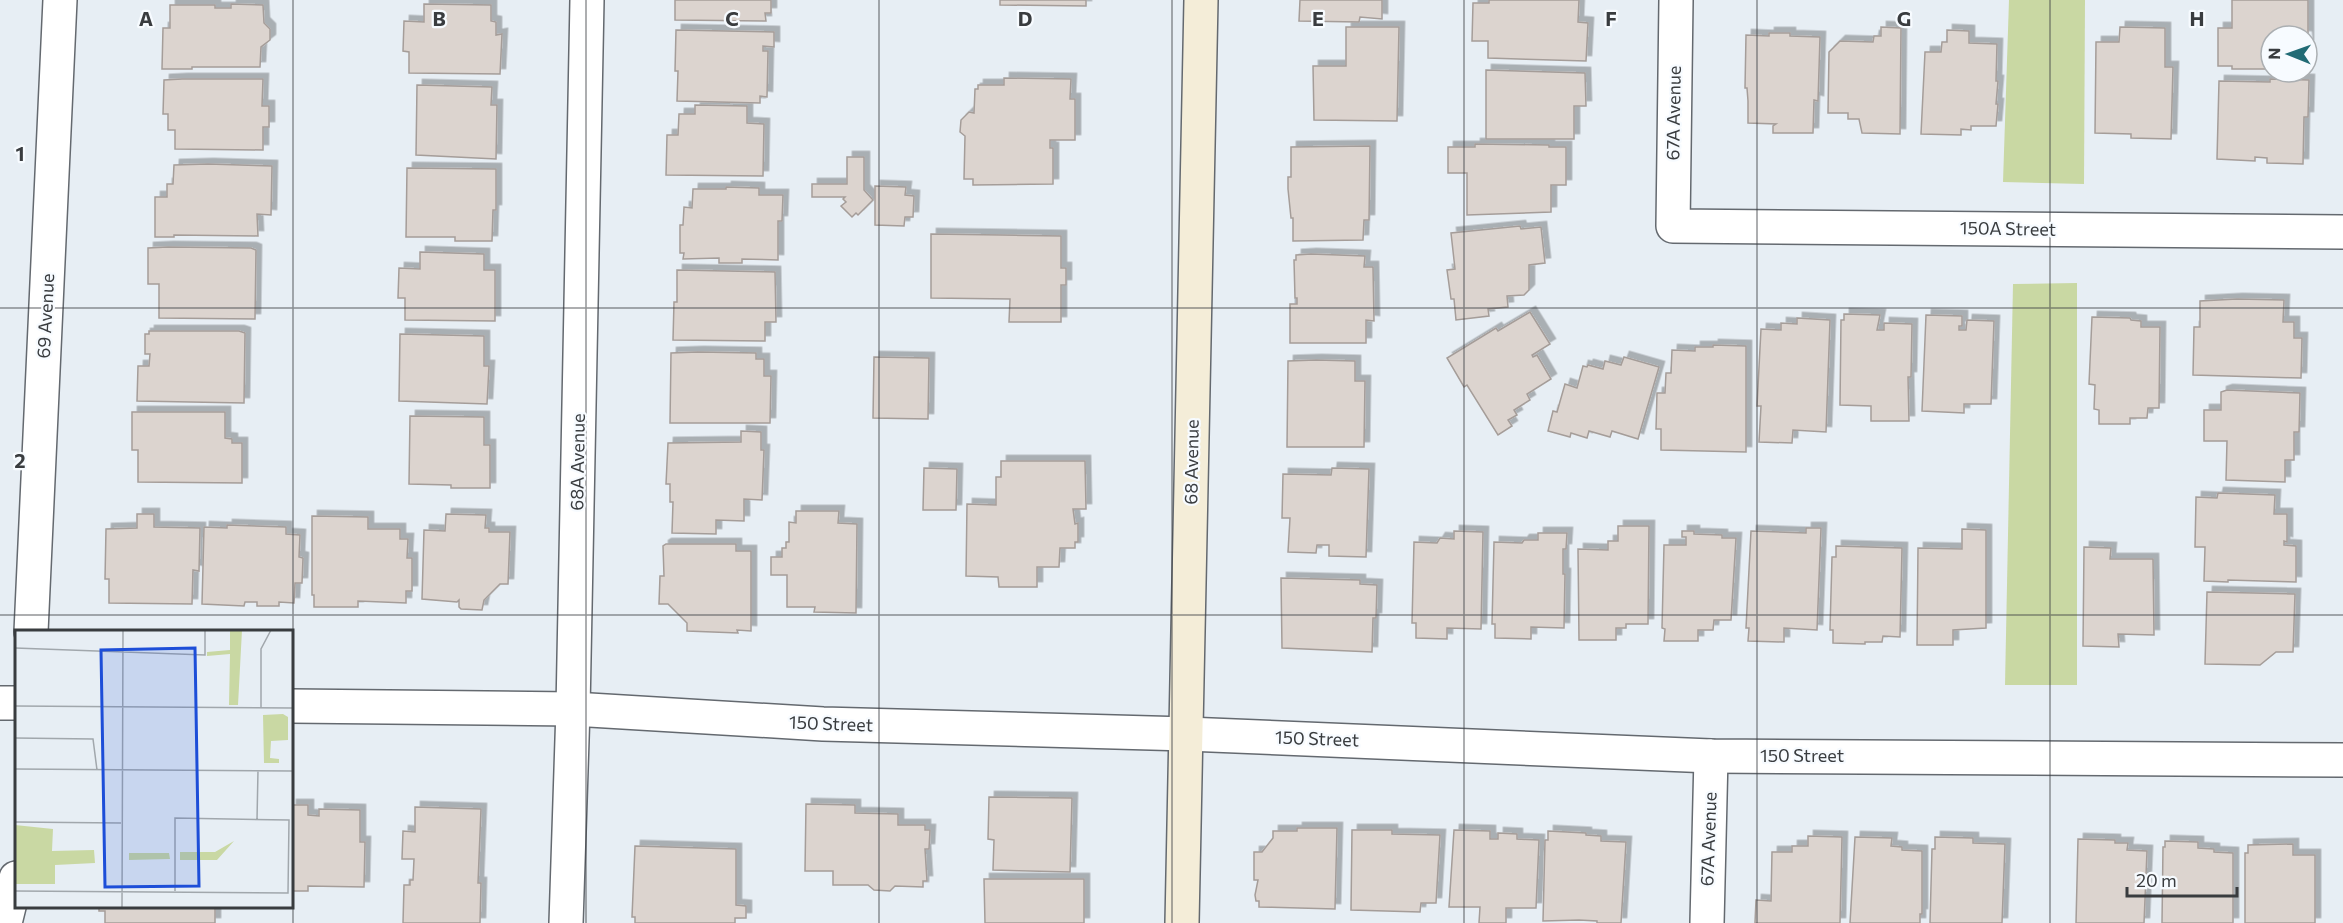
<svg xmlns="http://www.w3.org/2000/svg" width="2343" height="923" viewBox="0 0 2343 923" font-family="Commissioner,sans-serif">
<defs>
<filter id="shadow"><feDropShadow dx="5.5" dy="-5.5" stdDeviation="0" flood-color="#0004"/></filter>
</defs>
<rect width="100%" height="100%" fill="#e7eef4"/>
<g fill="#c9d8a3">
<path d="M 2009,0 L 2085,0 L 2084,184 L 2003,182 Z"/>
<path d="M 2077,283 L 2077,685 L 2005,685 L 2013,284 Z"/>
</g>
<g fill="#dcd4cf" stroke="#a59d99" stroke-width="1.5" filter="url(#shadow)">
<path d="M 675,0 L 771,0 L 771,13 L 765,13 L 766,21 L 675,20 Z"/>
<path d="M 1000,0 L 1086,0 L 1086,6 L 1000,5 Z"/>
<path d="M 1300,0 L 1382,0 L 1382,19 L 1360,17 L 1359,22 L 1299,21 Z"/>
<path d="M 1489,0 L 1579,0 L 1578,22 L 1588,23 L 1586,61 L 1488,58 L 1488,41 L 1472,41 L 1473,3 L 1489,3 Z"/>
<path d="M 2232,0 L 2308,0 L 2308,46 L 2307,36 L 2271,36 L 2271,69 L 2232,69 L 2232,66 L 2218,66 L 2218,28 L 2232,28 Z"/>
<path d="M 231,4 L 263,5 L 264,23 L 270,29 L 270,40 L 261,47 L 260,67 L 192,67 L 192,69 L 162,69 L 163,28 L 170,28 L 170,5 L 215,5 L 215,8 L 231,8 Z"/>
<path d="M 424,4 L 491,5 L 491,21 L 496,22 L 496,35 L 502,34 L 500,74 L 409,73 L 409,52 L 403,51 L 404,21 L 424,22 Z"/>
<path d="M 1346,27 L 1399,27 L 1397,121 L 1314,120 L 1313,66 L 1346,66 Z"/>
<path d="M 1881,27 L 1901,28 L 1900,134 L 1862,133 L 1859,119 L 1848,119 L 1848,113 L 1828,113 L 1829,52 L 1840,41 L 1873,42 L 1874,36 L 1881,36 Z"/>
<path d="M 2120,27 L 2165,28 L 2165,67 L 2173,67 L 2171,139 L 2131,138 L 2131,134 L 2095,133 L 2096,42 L 2119,42 Z"/>
<path d="M 676,30 L 774,32 L 774,47 L 763,46 L 763,51 L 768,51 L 767,97 L 760,96 L 760,103 L 677,101 L 678,71 L 675,71 Z"/>
<path d="M 1947,30 L 1969,31 L 1969,43 L 1997,44 L 1996,81 L 1998,81 L 1996,104 L 1998,104 L 1996,126 L 1971,126 L 1971,130 L 1961,129 L 1961,135 L 1921,134 L 1925,52 L 1941,52 L 1942,42 L 1947,42 Z"/>
<path d="M 1769,33 L 1790,33 L 1790,36 L 1820,37 L 1818,101 L 1814,100 L 1813,133 L 1773,133 L 1773,126 L 1776,124 L 1748,123 L 1748,101 L 1747,88 L 1745,88 L 1746,35 L 1769,36 Z"/>
<path d="M 1486,70 L 1585,73 L 1586,106 L 1574,106 L 1574,139 L 1486,139 Z"/>
<path d="M 1004,78 L 1071,79 L 1070,99 L 1075,99 L 1075,140 L 1050,140 L 1050,148 L 1053,148 L 1053,184 L 973,185 L 973,179 L 964,179 L 965,136 L 960,132 L 961,120 L 969,112 L 974,113 L 975,89 L 978,89 L 978,85 L 1004,85 Z"/>
<path d="M 182,79 L 263,79 L 262,106 L 269,106 L 269,127 L 263,127 L 263,150 L 175,149 L 175,130 L 168,130 L 168,114 L 163,114 L 164,80 Z"/>
<path d="M 2270,79 L 2309,80 L 2308,117 L 2304,117 L 2303,164 L 2267,163 L 2267,158 L 2255,157 L 2255,161 L 2217,159 L 2219,81 L 2270,82 Z"/>
<path d="M 417,85 L 492,87 L 491,105 L 497,105 L 496,159 L 416,155 Z"/>
<path d="M 695,105 L 747,106 L 747,123 L 764,124 L 763,176 L 666,175 L 667,135 L 678,135 L 679,114 L 695,114 Z"/>
<path d="M 1475,144 L 1549,145 L 1549,147 L 1566,147 L 1566,185 L 1551,185 L 1551,212 L 1467,215 L 1467,173 L 1448,173 L 1448,147 L 1475,147 Z"/>
<path d="M 1370,146 L 1369,220 L 1364,220 L 1363,240 L 1293,241 L 1293,218 L 1291,218 L 1288,189 L 1288,177 L 1291,177 L 1291,147 Z"/>
<path d="M 847,157 L 864,157 L 864,190 L 873,200 L 858,215 L 856,213 L 852,217 L 841,206 L 846,202 L 843,199 L 845,197 L 812,197 L 812,184 L 847,184 Z"/>
<path d="M 208,164 L 272,166 L 271,215 L 257,214 L 258,236 L 174,235 L 174,237 L 155,237 L 155,197 L 167,197 L 167,184 L 173,184 L 174,165 Z"/>
<path d="M 407,168 L 496,169 L 496,210 L 493,210 L 492,241 L 455,241 L 455,237 L 406,237 Z"/>
<path d="M 875,186 L 906,187 L 905,195 L 914,196 L 913,217 L 905,217 L 904,226 L 875,225 Z"/>
<path d="M 726,187 L 759,188 L 759,195 L 783,195 L 782,221 L 778,221 L 778,260 L 742,259 L 742,263 L 719,263 L 719,258 L 683,259 L 684,253 L 680,253 L 680,225 L 683,225 L 684,207 L 692,208 L 693,189 L 726,189 Z"/>
<path d="M 1520,226 L 1521,229 L 1541,227 L 1545,263 L 1529,265 L 1529,290 L 1524,295 L 1507,296 L 1508,307 L 1488,309 L 1489,316 L 1456,320 L 1454,299 L 1451,299 L 1447,270 L 1455,269 L 1451,233 Z"/>
<path d="M 931,234 L 1061,236 L 1061,268 L 1066,268 L 1066,285 L 1061,285 L 1061,322 L 1009,322 L 1010,299 L 931,298 Z"/>
<path d="M 168,247 L 251,248 L 256,250 L 255,319 L 159,318 L 159,284 L 148,284 L 148,248 Z"/>
<path d="M 420,252 L 484,254 L 484,270 L 495,270 L 495,321 L 405,320 L 405,298 L 398,298 L 399,268 L 420,269 Z"/>
<path d="M 1311,254 L 1365,256 L 1364,267 L 1373,267 L 1374,321 L 1366,320 L 1366,343 L 1290,343 L 1290,304 L 1297,304 L 1297,298 L 1295,298 L 1294,260 L 1296,260 L 1296,255 Z"/>
<path d="M 677,270 L 775,272 L 776,322 L 765,322 L 765,341 L 673,340 L 674,302 L 677,302 Z"/>
<path d="M 2237,299 L 2284,300 L 2283,322 L 2294,322 L 2294,338 L 2302,338 L 2301,378 L 2193,375 L 2194,327 L 2200,327 L 2200,301 Z"/>
<path d="M 1530,312 L 1550,344 L 1532,355 L 1533,357 L 1537,355 L 1551,379 L 1527,394 L 1530,400 L 1514,410 L 1517,415 L 1508,420 L 1512,426 L 1498,435 L 1467,385 L 1464,387 L 1447,358 L 1496,328 L 1498,331 Z"/>
<path d="M 1844,314 L 1880,315 L 1877,330 L 1884,330 L 1884,323 L 1912,324 L 1911,377 L 1908,377 L 1909,421 L 1871,421 L 1871,406 L 1840,405 L 1841,320 L 1844,320 Z"/>
<path d="M 1926,315 L 1962,316 L 1962,326 L 1959,326 L 1959,330 L 1966,330 L 1967,320 L 1994,321 L 1991,404 L 1964,404 L 1964,413 L 1922,411 Z"/>
<path d="M 2092,317 L 2130,318 L 2131,320 L 2141,321 L 2141,327 L 2160,327 L 2159,408 L 2148,408 L 2147,418 L 2130,418 L 2130,424 L 2099,424 L 2099,410 L 2094,409 L 2095,385 L 2089,384 Z"/>
<path d="M 1797,318 L 1830,320 L 1826,432 L 1793,430 L 1792,443 L 1759,442 L 1761,406 L 1757,406 L 1761,329 L 1781,330 L 1781,323 L 1797,324 Z"/>
<path d="M 149,331 L 239,331 L 245,333 L 244,403 L 137,401 L 138,366 L 149,366 L 150,354 L 145,354 L 145,334 L 149,334 Z"/>
<path d="M 400,334 L 484,336 L 484,366 L 489,366 L 487,404 L 399,401 Z"/>
<path d="M 1713,345 L 1746,346 L 1746,452 L 1661,450 L 1661,429 L 1656,429 L 1657,393 L 1665,393 L 1666,373 L 1671,373 L 1672,350 L 1695,351 L 1695,347 L 1713,347 Z"/>
<path d="M 698,352 L 756,353 L 756,359 L 764,359 L 764,376 L 771,376 L 770,423 L 670,423 L 671,353 Z"/>
<path d="M 874,357 L 929,358 L 928,419 L 873,418 Z"/>
<path d="M 1624,357 L 1659,367 L 1638,439 L 1612,431 L 1610,437 L 1589,431 L 1587,438 L 1571,433 L 1570,437 L 1548,431 L 1553,411 L 1557,412 L 1565,384 L 1577,388 L 1583,366 L 1587,367 L 1588,365 L 1603,369 L 1605,361 L 1621,365 Z"/>
<path d="M 1316,360 L 1355,361 L 1355,381 L 1365,381 L 1364,447 L 1287,447 L 1288,361 Z"/>
<path d="M 2227,390 L 2300,393 L 2299,432 L 2294,432 L 2294,460 L 2285,460 L 2285,482 L 2226,480 L 2227,441 L 2204,441 L 2204,410 L 2221,410 L 2221,392 Z"/>
<path d="M 132,412 L 225,412 L 225,438 L 232,439 L 232,443 L 242,443 L 242,483 L 138,482 L 138,450 L 132,450 Z"/>
<path d="M 410,416 L 484,417 L 484,445 L 490,445 L 490,488 L 451,488 L 451,485 L 409,484 Z"/>
<path d="M 741,431 L 761,432 L 761,450 L 764,450 L 762,500 L 744,499 L 744,521 L 716,520 L 716,534 L 672,533 L 673,502 L 670,502 L 670,484 L 666,484 L 668,443 L 741,442 Z"/>
<path d="M 1001,461 L 1085,461 L 1086,509 L 1073,509 L 1075,524 L 1078,523 L 1078,542 L 1075,542 L 1075,548 L 1060,548 L 1059,567 L 1037,567 L 1037,587 L 999,587 L 998,577 L 966,576 L 967,504 L 996,505 L 996,477 L 1001,477 Z"/>
<path d="M 924,468 L 957,469 L 956,510 L 923,510 Z"/>
<path d="M 1332,468 L 1369,469 L 1366,557 L 1329,556 L 1329,545 L 1317,545 L 1316,553 L 1288,552 L 1290,518 L 1282,518 L 1283,474 L 1331,475 Z"/>
<path d="M 2218,493 L 2275,495 L 2274,514 L 2287,514 L 2287,542 L 2284,541 L 2284,545 L 2296,546 L 2296,582 L 2228,580 L 2228,582 L 2204,581 L 2205,547 L 2195,547 L 2196,497 L 2217,498 Z"/>
<path d="M 796,511 L 839,511 L 838,523 L 857,524 L 856,613 L 814,612 L 815,607 L 787,607 L 787,575 L 771,575 L 771,557 L 782,557 L 782,548 L 786,548 L 786,542 L 789,542 L 789,522 L 796,523 Z"/>
<path d="M 137,514 L 154,514 L 154,527 L 200,528 L 199,571 L 193,570 L 192,604 L 109,603 L 109,579 L 105,579 L 106,529 L 137,528 Z"/>
<path d="M 446,514 L 486,515 L 485,528 L 489,528 L 489,532 L 510,532 L 508,584 L 500,584 L 484,600 L 482,610 L 461,609 L 459,607 L 459,600 L 457,602 L 422,599 L 424,530 L 445,531 Z"/>
<path d="M 312,516 L 368,517 L 368,529 L 400,529 L 400,539 L 408,539 L 407,558 L 412,558 L 412,591 L 406,591 L 406,603 L 358,601 L 358,607 L 314,607 L 314,595 L 312,595 Z"/>
<path d="M 227,525 L 286,527 L 286,534 L 300,535 L 299,557 L 303,558 L 302,583 L 295,583 L 294,603 L 279,602 L 279,606 L 257,606 L 257,602 L 245,602 L 244,606 L 202,604 L 204,527 L 227,528 Z"/>
<path d="M 1618,526 L 1649,526 L 1648,624 L 1626,624 L 1626,628 L 1616,628 L 1616,640 L 1579,640 L 1578,549 L 1608,550 L 1608,541 L 1618,541 Z"/>
<path d="M 1806,528 L 1821,528 L 1817,630 L 1784,628 L 1784,642 L 1748,641 L 1749,628 L 1746,628 L 1751,531 L 1806,533 Z"/>
<path d="M 1962,529 L 1986,530 L 1986,628 L 1953,630 L 1953,645 L 1917,645 L 1918,548 L 1962,549 Z"/>
<path d="M 1454,531 L 1483,532 L 1481,629 L 1447,628 L 1447,639 L 1416,638 L 1416,623 L 1412,623 L 1414,542 L 1437,543 L 1440,538 L 1454,539 Z"/>
<path d="M 1682,531 L 1694,531 L 1694,534 L 1722,535 L 1722,538 L 1736,538 L 1731,620 L 1714,620 L 1713,630 L 1698,630 L 1698,641 L 1664,641 L 1665,629 L 1662,628 L 1664,545 L 1686,545 L 1686,537 L 1682,537 Z"/>
<path d="M 1538,533 L 1567,533 L 1566,549 L 1563,549 L 1563,574 L 1565,574 L 1564,628 L 1531,627 L 1531,639 L 1495,638 L 1495,624 L 1492,624 L 1494,542 L 1522,543 L 1524,540 L 1538,540 Z"/>
<path d="M 666,544 L 736,544 L 736,551 L 751,551 L 751,631 L 737,630 L 738,633 L 687,631 L 687,623 L 668,604 L 659,604 L 660,576 L 664,576 L 663,546 Z"/>
<path d="M 1836,546 L 1902,548 L 1900,637 L 1883,636 L 1882,642 L 1865,642 L 1865,644 L 1833,643 L 1833,630 L 1830,630 L 1832,557 L 1836,557 Z"/>
<path d="M 2084,547 L 2111,548 L 2110,559 L 2153,559 L 2154,635 L 2118,634 L 2119,647 L 2083,646 Z"/>
<path d="M 1281,578 L 1360,580 L 1360,584 L 1377,585 L 1376,618 L 1373,618 L 1372,652 L 1282,648 Z"/>
<path d="M 2207,592 L 2295,594 L 2293,652 L 2276,652 L 2260,665 L 2205,664 Z"/>
<path d="M 989,797 L 1072,798 L 1070,872 L 993,870 L 994,840 L 988,839 Z"/>
<path d="M 806,804 L 855,805 L 855,813 L 898,814 L 898,825 L 925,825 L 925,830 L 930,830 L 929,849 L 925,849 L 927,881 L 923,881 L 923,887 L 895,886 L 890,891 L 874,890 L 868,885 L 833,885 L 833,871 L 805,871 Z"/>
<path d="M 291,805 L 308,805 L 308,815 L 319,816 L 319,809 L 360,810 L 360,842 L 365,842 L 364,887 L 308,886 L 308,891 L 291,891 Z"/>
<path d="M 415,807 L 481,809 L 478,883 L 481,883 L 480,923 L 403,923 L 404,885 L 410,885 L 410,880 L 413,880 L 414,859 L 402,859 L 403,831 L 415,832 Z"/>
<path d="M 1297,828 L 1337,828 L 1335,909 L 1259,907 L 1259,901 L 1256,901 L 1255,895 L 1258,880 L 1254,880 L 1254,852 L 1262,852 L 1273,838 L 1273,831 L 1297,831 Z"/>
<path d="M 1352,830 L 1392,830 L 1392,834 L 1440,835 L 1436,903 L 1421,903 L 1420,912 L 1351,910 Z"/>
<path d="M 1454,830 L 1490,831 L 1490,839 L 1498,839 L 1498,833 L 1517,834 L 1517,839 L 1539,840 L 1536,908 L 1506,908 L 1506,923 L 1479,923 L 1480,907 L 1449,907 Z"/>
<path d="M 1548,831 L 1586,833 L 1586,835 L 1601,836 L 1601,841 L 1626,842 L 1621,923 L 1597,923 L 1597,921 L 1579,920 L 1543,921 L 1545,840 L 1548,840 Z"/>
<path d="M 1808,836 L 1842,837 L 1840,923 L 1755,923 L 1756,900 L 1771,901 L 1772,852 L 1792,852 L 1792,846 L 1808,846 Z"/>
<path d="M 1855,837 L 1892,838 L 1891,846 L 1902,847 L 1902,850 L 1922,851 L 1922,914 L 1920,914 L 1920,923 L 1850,923 Z"/>
<path d="M 1935,837 L 1973,838 L 1973,843 L 2005,844 L 2002,923 L 1930,923 L 1932,849 L 1935,849 Z"/>
<path d="M 2078,839 L 2115,840 L 2115,843 L 2128,843 L 2127,850 L 2147,851 L 2144,923 L 2076,923 Z"/>
<path d="M 2165,841 L 2198,842 L 2198,848 L 2214,849 L 2214,852 L 2233,853 L 2233,923 L 2162,923 L 2163,847 L 2165,847 Z"/>
<path d="M 2293,844 L 2293,855 L 2315,855 L 2315,923 L 2245,923 L 2245,853 L 2248,853 L 2248,845 Z"/>
<path d="M 635,846 L 736,849 L 736,905 L 746,906 L 746,918 L 735,918 L 735,923 L 635,923 L 635,917 L 632,917 Z"/>
<path d="M 984,879 L 1084,879 L 1084,923 L 985,923 Z"/>
<path d="M 99,906 L 215,906 L 215,923 L 105,923 L 105,911 L 99,911 Z"/>
</g>
<g fill="none" stroke-linecap="round" stroke-linejoin="round">
<defs>
<g id="street">
<path d="M 1676,0 L 1673,226 L 2343,232"/>
<path d="M 31,632 L 60,0"/>
<path d="M 0,703 L 16,703"/>
<path d="M 291,706 L 573,709 L 823,724 L 1187,734 L 1711,756 L 2343,760"/>
<path d="M 5,923 L 16,878"/>
<path d="M 566,923 L 573,709 L 587,0"/>
<path d="M 1707,923 L 1711,756"/>
</g>
<path id="secondary" d="M 1182,923 L 1201,0"/>
</defs>
<use href="#street" stroke="#64696f" stroke-width="36"/>
<use href="#secondary" stroke="#64696f" stroke-width="36"/>
<use href="#street" stroke="#fff" stroke-width="33"/>
<use href="#secondary" stroke="#f4edd8" stroke-width="33"/>
</g>
<path fill="none" stroke="#393c3f" stroke-width="1.5" stroke-opacity="0.55" d="M 293,0 L 293,923M 586,0 L 586,923M 879,0 L 879,923M 1172,0 L 1172,923M 1464,0 L 1464,923M 1757,0 L 1757,923M 2050,0 L 2050,923M 0,308 L 2343,308M 0,615 L 2343,615"/>
<g text-anchor="middle" stroke-width="4.5" stroke-linejoin="round" paint-order="stroke">
<g font-size="18" fill="#393c3f" stroke="#f7fbff">
<text transform="translate(1674 113) rotate(-89)" y="6">67A Avenue</text>
<text transform="translate(2008 229) rotate(1)" y="6">150A Street</text>
<text transform="translate(46 316) rotate(-87)" y="6">69 Avenue</text>
<text transform="translate(578 462) rotate(-89)" y="6">68A Avenue</text>
<text transform="translate(1192 462) rotate(-89)" y="6">68 Avenue</text>
<text transform="translate(831 724) rotate(2)" y="6">150 Street</text>
<text transform="translate(1317 739) rotate(2)" y="6">150 Street</text>
<text x="1802" y="762">150 Street</text>
<text transform="translate(1709 839) rotate(-88)" y="6">67A Avenue</text>
</g>
</g>
<g transform="translate(15 630)">
<rect width="278" height="278" fill="#e7eef4"/>
<path d="M 215,0 L 227,0 L 223,75 L 214,75 L 215,24 L 192,26 L 192,22 L 215,20 ZM 268,84 L 273,87 L 273,110 L 256,111 L 255,128 L 264,129 L 264,133 L 249,133 L 248,85 ZM 0,195 L 38,199 L 37,221 L 79,220 L 80,233 L 40,235 L 40,254 L 0,254 ZM 219,211 L 202,230 L 165,230 L 165,222 L 200,222 ZM 114,223 L 154,223 L 155,229 L 114,230 Z" fill="#c9d8a3"/>
<path fill="none" stroke="#a1a7ac" stroke-width="1.5" d="M 0,18 L 190,25 L 190,0M 0,76 L 278,78M 246,78 L 246,19 L 256,0M 0,108 L 78,109 L 82,140M 0,139 L 278,141M 242,190 L 243,140M 0,192 L 106,193M 0,261 L 273,263 L 274,190 L 160,188 L 160,261M 107,277 L 108,0"/>
<path fill="#1d4ed8" fill-opacity="0.15" stroke="#1d4ed8" stroke-width="3" d="M 180,18 L 184,256 L 90,257 L 86,20 Z"/>
<rect width="278" height="278" fill="none" stroke="#393c3f" stroke-width="3"/>
</g>
<g font-size="20" text-anchor="middle" font-weight="bold" fill="#393c3f" stroke="#f7fbff" stroke-width="4.5" stroke-linejoin="round" paint-order="stroke">
<text x="146" y="26">A</text>
<text x="439" y="26">B</text>
<text x="732" y="26">C</text>
<text x="1025" y="26">D</text>
<text x="1318" y="26">E</text>
<text x="1611" y="26">F</text>
<text x="1904" y="26">G</text>
<text x="2197" y="26">H</text>
<text x="20" y="161">1</text>
<text x="20" y="468">2</text>
</g>
<g transform="translate(2289 54) rotate(271)"><circle r="28" fill="#f7fbff" stroke="#abafb2" stroke-width="1.5"/>
<path d="M0-4.5L10 22L0 15L-10 22Z" fill="#216b75"/>
<text y="-9" font-size="16" font-weight="bold" text-anchor="middle" fill="#393c3f">N</text>
</g>
<path d="M2127 887v9h110v-9" fill="none" stroke="#393c3f" stroke-width="3"/>
<text x="2136" y="887" font-size="18" fill="#393c3f" stroke="#f7fbff" stroke-width="4.5" paint-order="stroke">20 m</text>
</svg>
